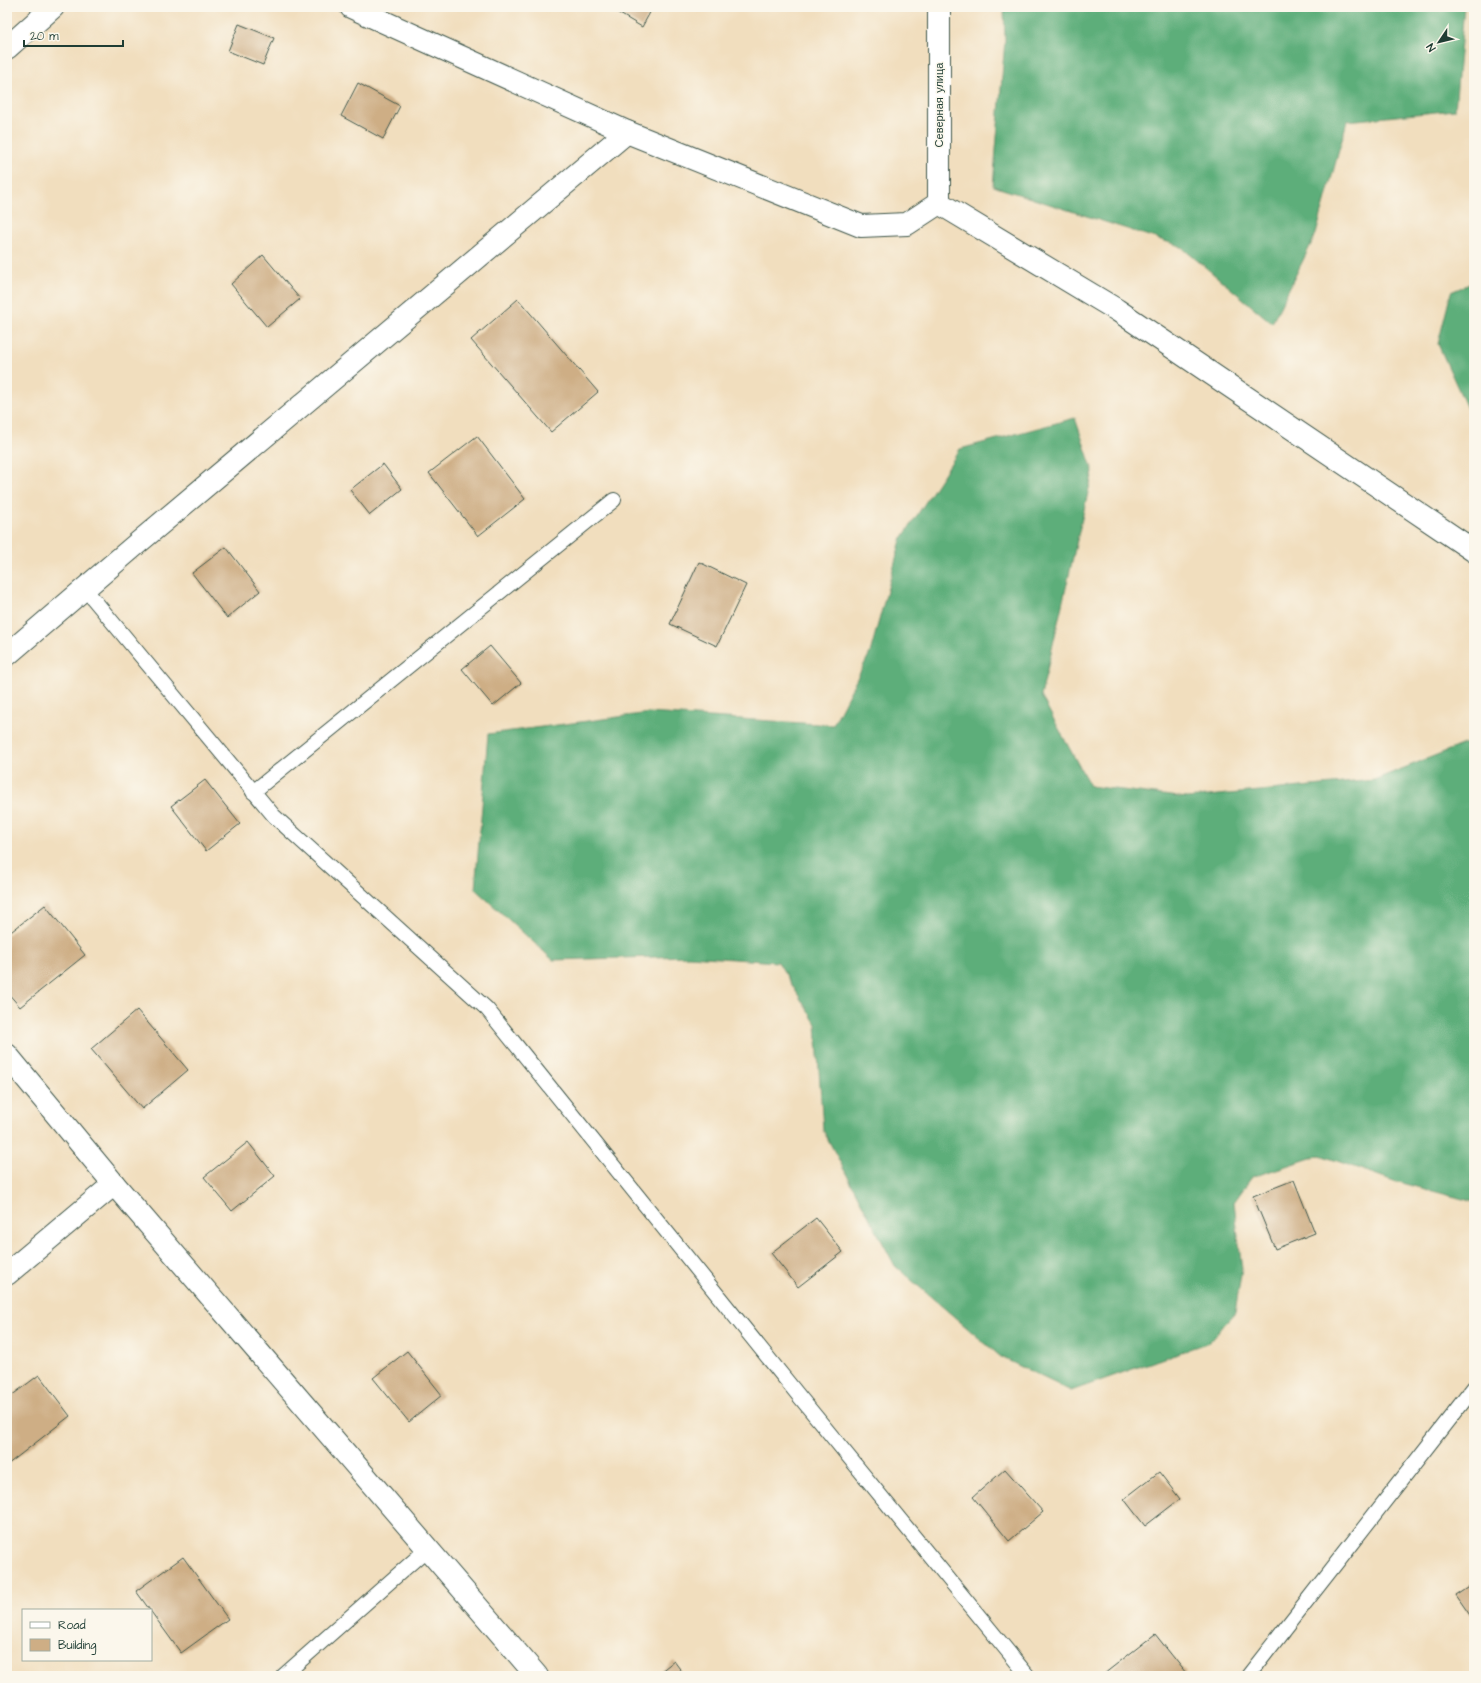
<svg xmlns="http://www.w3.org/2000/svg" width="1481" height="1683" viewBox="0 0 1481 1683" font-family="'Architects Daughter',sans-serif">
<rect width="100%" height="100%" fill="#fbf7ec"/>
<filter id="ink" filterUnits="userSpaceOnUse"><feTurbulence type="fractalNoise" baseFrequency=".025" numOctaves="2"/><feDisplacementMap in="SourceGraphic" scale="8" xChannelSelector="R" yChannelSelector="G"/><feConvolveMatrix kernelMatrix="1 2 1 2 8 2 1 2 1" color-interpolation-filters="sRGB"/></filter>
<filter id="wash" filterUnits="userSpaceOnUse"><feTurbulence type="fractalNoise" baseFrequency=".012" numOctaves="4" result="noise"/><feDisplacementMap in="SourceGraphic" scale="16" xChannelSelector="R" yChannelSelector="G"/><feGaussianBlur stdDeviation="0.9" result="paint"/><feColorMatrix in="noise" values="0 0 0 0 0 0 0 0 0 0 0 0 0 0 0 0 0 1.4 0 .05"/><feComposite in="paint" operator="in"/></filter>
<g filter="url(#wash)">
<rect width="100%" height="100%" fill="#f1debe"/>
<g fill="#5dae7a" stroke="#3e7657">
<path d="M 1004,7 L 1464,7 L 1455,110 L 1347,121 L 1316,234 L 1272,323 L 1180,246 L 993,186 L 1005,40 Z"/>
<path d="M 1474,282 L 1474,424 L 1438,344 L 1451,292 Z"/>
<path d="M 1075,418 L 1093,471 L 1041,696 L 1090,786 L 1187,798 L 1374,780 L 1474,740 L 1474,1202 L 1391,1180 L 1320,1155 L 1252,1177 L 1234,1202 L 1242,1269 L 1235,1313 L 1209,1342 L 1071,1391 L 1001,1357 L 895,1266 L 823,1130 L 816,1024 L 778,962 L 689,956 L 553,960 L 475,889 L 488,734 L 649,713 L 833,725 L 870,653 L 901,540 L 960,449 Z"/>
</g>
<g id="blocks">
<g fill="#ceae85">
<path d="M 608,7 L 653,7 L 642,27 Z"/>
<path d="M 239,24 L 274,38 L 263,65 L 228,51 Z"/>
<path d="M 358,83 L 400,106 L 383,139 L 341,116 Z"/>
<path d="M 263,255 L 300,299 L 267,327 L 231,284 Z"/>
<path d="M 518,299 L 598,392 L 551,432 L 471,340 Z"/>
<path d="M 477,436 L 525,499 L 478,536 L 429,473 Z"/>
<path d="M 383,464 L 402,489 L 370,515 L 350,490 Z"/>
<path d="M 226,547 L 260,591 L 227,618 L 192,573 Z"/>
<path d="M 699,562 L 746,585 L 717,646 L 670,624 Z"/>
<path d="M 490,646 L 521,683 L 493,706 L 462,669 Z"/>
<path d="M 205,780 L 240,824 L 206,851 L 171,806 Z"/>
<path d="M 45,905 L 85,955 L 20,1007 L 7,992 L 7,935 Z"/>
<path d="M 137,1010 L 188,1070 L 142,1109 L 91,1049 Z"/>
<path d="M 248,1142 L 275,1176 L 232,1211 L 204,1177 Z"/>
<path d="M 1294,1180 L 1315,1233 L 1275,1249 L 1253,1196 Z"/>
<path d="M 816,1218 L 843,1252 L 798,1287 L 771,1253 Z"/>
<path d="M 407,1351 L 442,1395 L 409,1422 L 373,1378 Z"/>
<path d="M 39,1375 L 70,1416 L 7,1465 L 7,1399 Z"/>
<path d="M 1005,1469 L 1043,1512 L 1009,1541 L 973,1497 Z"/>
<path d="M 1159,1472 L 1180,1499 L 1145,1526 L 1124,1499 Z"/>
<path d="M 183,1557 L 228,1619 L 181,1653 L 136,1591 Z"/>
<path d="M 1474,1582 L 1474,1620 L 1456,1594 Z"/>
<path d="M 1155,1634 L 1186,1673 L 1182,1676 L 1106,1676 L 1104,1674 Z"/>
<path d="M 674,1661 L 685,1676 L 655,1676 Z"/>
</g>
</g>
</g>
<g filter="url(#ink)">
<use href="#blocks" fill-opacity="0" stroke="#3e5549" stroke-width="1"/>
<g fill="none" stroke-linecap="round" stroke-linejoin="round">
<defs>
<g id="service">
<path d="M 85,589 L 274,816 L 487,1009 L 799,1396 L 1028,1676"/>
<path d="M 253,792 L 614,500"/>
<path d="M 283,1676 L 427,1549"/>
<path d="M 1248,1676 L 1474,1387"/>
</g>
<g id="minor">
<path d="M 351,7 L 627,132 L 861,226 L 907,224 L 939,203"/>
<path d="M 7,48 L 53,7"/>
<path d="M 939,203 L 1117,310 L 1474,551"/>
<path d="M 939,203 L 939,7"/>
<path d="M 7,655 L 139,542 L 627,132"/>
<path d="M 7,1055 L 114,1184 L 537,1676"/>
<path d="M 7,1274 L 114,1184"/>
</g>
</defs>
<use href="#service" stroke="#3e5549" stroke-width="16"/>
<use href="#minor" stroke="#3e5549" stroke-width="24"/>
<use href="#service" stroke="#fff" stroke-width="14"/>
<use href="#minor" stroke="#fff" stroke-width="22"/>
</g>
</g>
<g text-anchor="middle" stroke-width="3" stroke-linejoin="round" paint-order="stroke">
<g font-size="11" fill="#1f3d34" stroke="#fbf7ec">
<text transform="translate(939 105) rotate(-90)" y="4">Северная улица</text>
</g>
</g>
<rect width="1481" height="1683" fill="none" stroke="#fbf7ec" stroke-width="24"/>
<rect x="22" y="1609" width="130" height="52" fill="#fbf7ec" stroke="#a3ada2"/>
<rect x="30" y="1622" width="20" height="6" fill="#ffffff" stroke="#a3ada2"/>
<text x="58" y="1629" font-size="12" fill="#1f3d34">Road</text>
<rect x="30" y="1639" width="20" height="12" fill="#ceae85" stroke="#a3ada2"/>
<text x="58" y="1649" font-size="12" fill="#1f3d34">Building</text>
<g transform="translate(1439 42) rotate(235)" stroke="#fbf7ec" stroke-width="3" paint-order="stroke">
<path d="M0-3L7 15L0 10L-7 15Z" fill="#1f3d34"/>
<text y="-6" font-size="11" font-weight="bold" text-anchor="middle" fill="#1f3d34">N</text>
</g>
<path d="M24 40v6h99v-6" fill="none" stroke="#1f3d34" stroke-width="2"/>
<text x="30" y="40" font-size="12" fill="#1f3d34" stroke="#fbf7ec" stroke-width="3" paint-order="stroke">20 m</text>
</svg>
